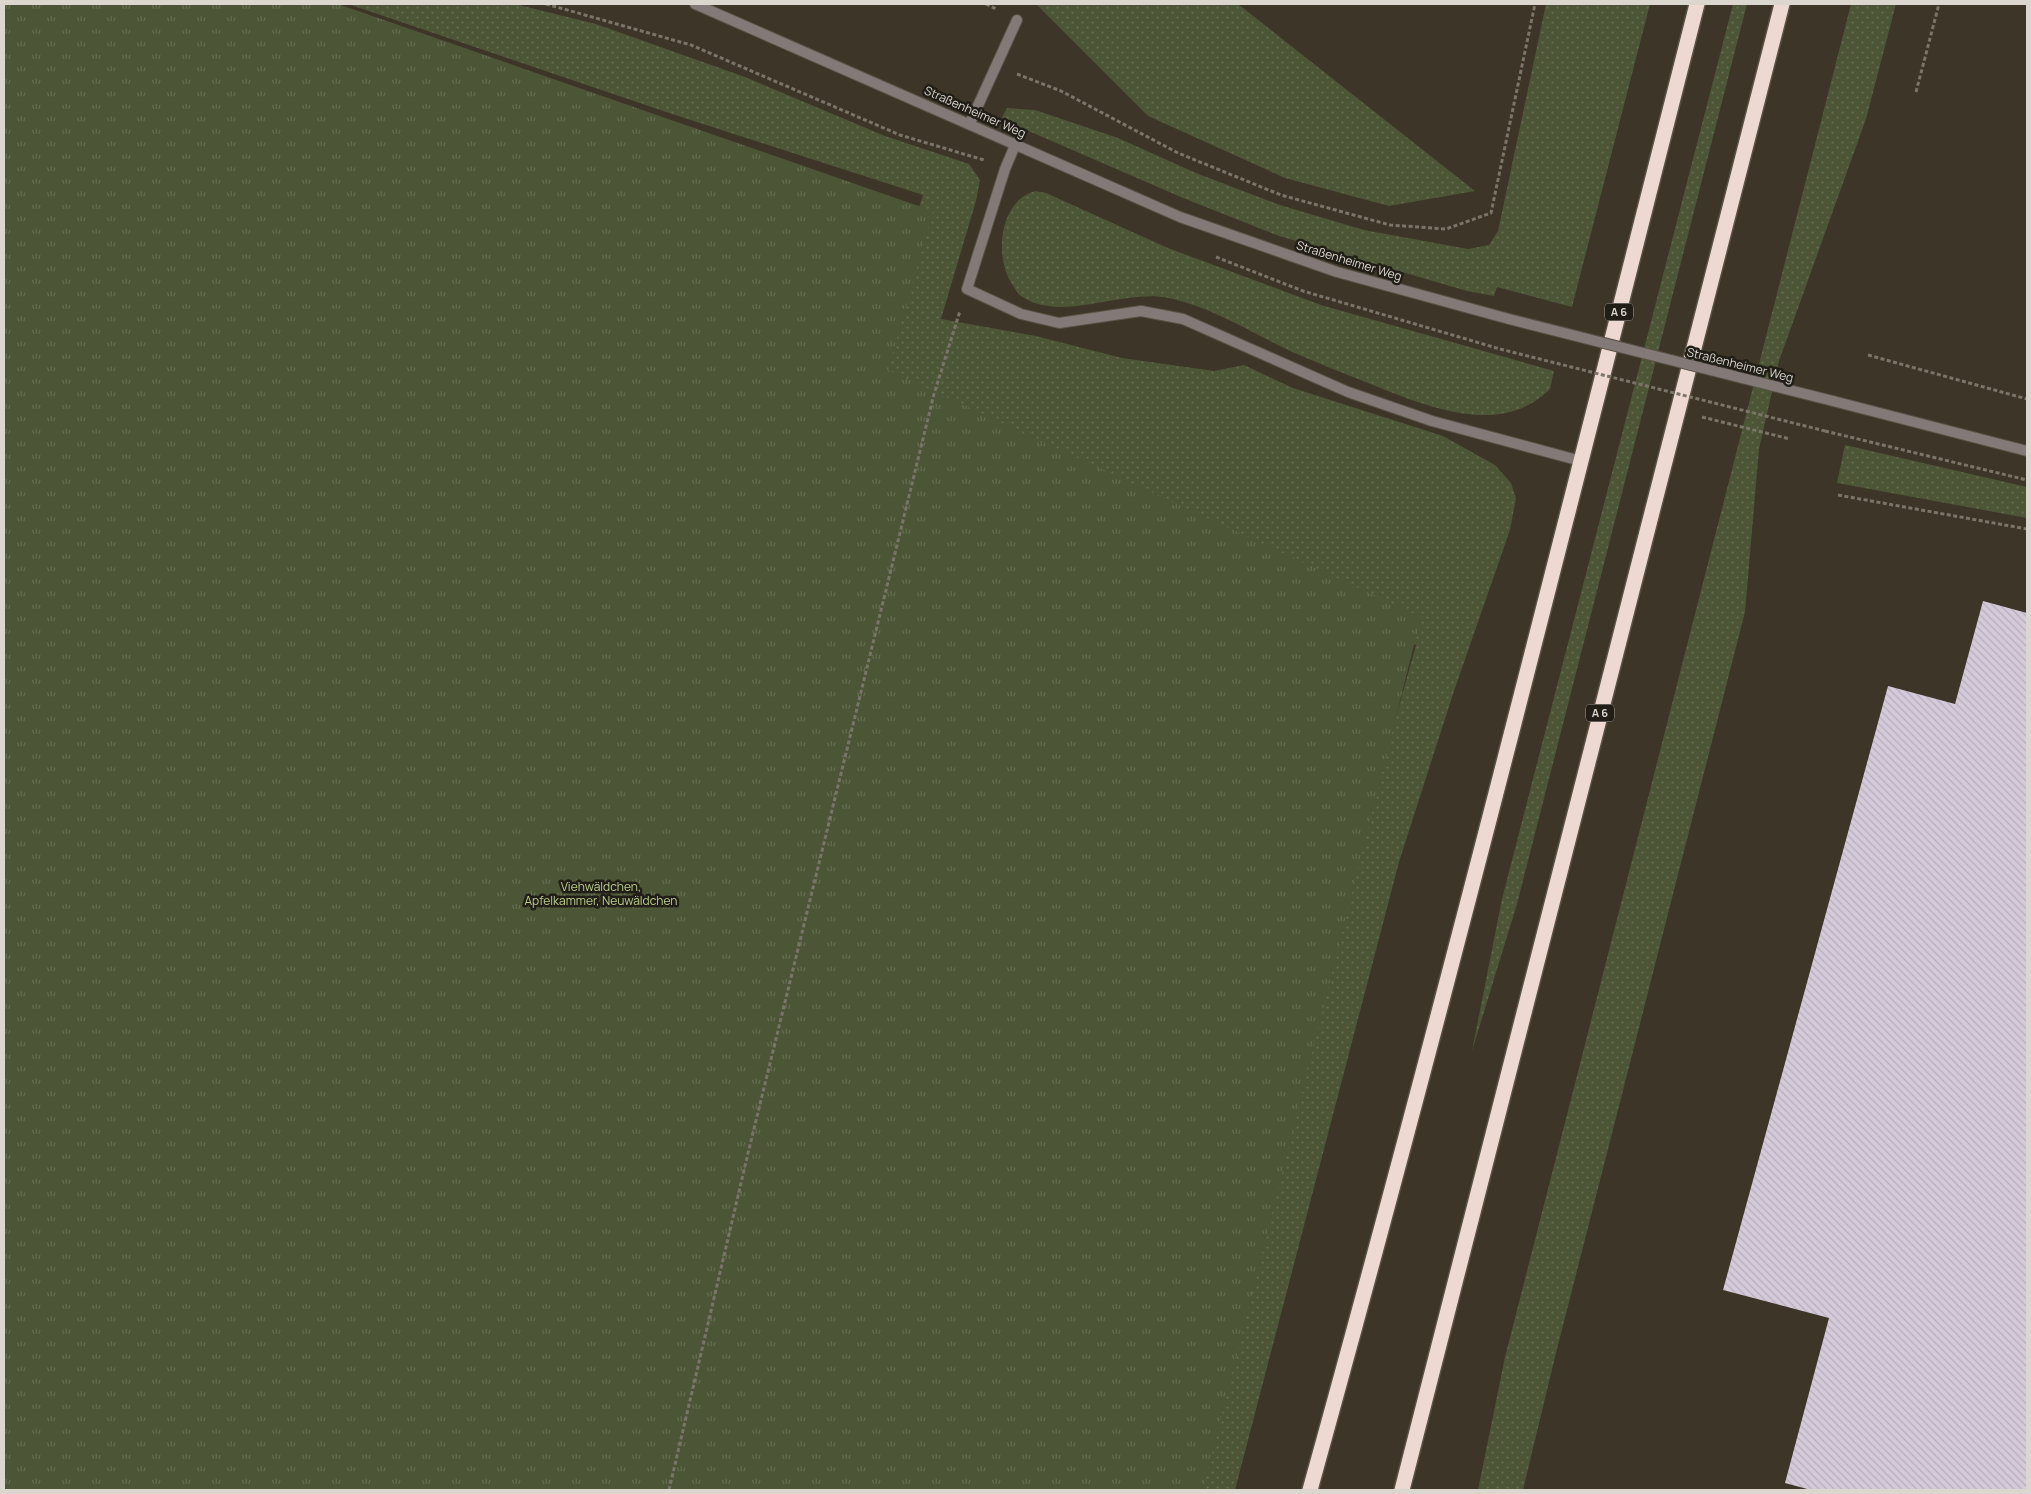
<svg xmlns="http://www.w3.org/2000/svg" width="2031" height="1494" viewBox="0 0 2031 1494" font-family="Manrope,sans-serif">
<defs>
<pattern id="grass-dots" width="8" height="8" patternUnits="userSpaceOnUse" patternTransform="scale(1.25)"><rect width="8" height="8" fill="#4c5535"/><path d="M2 2h.1M6 6h.1" fill="none" stroke="#656d51" stroke-width="1.8" stroke-linecap="round"/></pattern>
<pattern id="park-tufts" width="24" height="20" patternUnits="userSpaceOnUse" patternTransform="scale(1.25)"><rect width="24" height="20" fill="#4c5535"/><path d="M3 7l-1-3M5 7V3M7 7l1-3M15 17l-1-3M17 17v-4M19 17l1-3" fill="none" stroke="#656d51"/></pattern>
<pattern id="building-back-hatch" width="6" height="6" patternUnits="userSpaceOnUse" patternTransform="scale(1.25)"><rect width="6" height="6" fill="#d4cada"/><path d="M-1 5l2 2M0 0l6 6M5-1l2 2" fill="none" stroke="#b7aebb"/></pattern>
</defs>
<rect width="100%" height="100%" fill="#3d3527"/>
<g fill="url(#grass-dots)">
<path d="M 348,4 L 515,4 L 596,24 L 745,77 L 885,136 L 969,164 L 980,180 L 976,201 L 941,319 L 1036,336 L 1122,358 L 1214,371 L 1244,365 L 1293,388 L 1443,436 L 1495,465 L 1511,483 L 1516,498 L 1510,530 L 1453,694 L 1399,862 L 1235,1490 L 1185,1490 L 1218,1355 L 1416,645 L 867,365 L 923,195 L 666,112 Z"/>
<path d="M 1036,4 L 1238,4 L 1475,191 L 1389,206 L 1285,178 L 1148,116 Z"/>
<path d="M 1546,4 L 1650,4 L 1572,307 L 1497,287 L 1494,296 L 1467,291 L 1279,236 L 1183,198 L 1001,119 L 1007,108 L 1035,110 L 1118,138 L 1196,173 L 1280,205 L 1364,230 L 1468,249 L 1489,245 L 1498,231 Z"/>
<path d="M 1733,4 L 1747,4 L 1517,904 L 1472,1051 L 1502,899 Z"/>
<path d="M 1851,4 L 1896,4 L 1866,119 L 1779,361 L 1759,449 L 1745,612 L 1556,1353 L 1523,1490 L 1478,1490 L 1505,1357 Z"/>
<path d="M 1035,191 L 1046,193 L 1168,248 L 1321,305 L 1554,371 L 1550,389 C 1501,438 1428,407 1373,385 C 1346,374 1317,363 1290,351 C 1250,332 1212,307 1169,298 C 1123,288 1061,324 1021,296 C 1017,294 1015,288 1012,284 C 994,257 999,201 1035,191 Z"/>
<path d="M 1845,445 L 2027,487 L 2027,518 L 1837,483 Z"/>
</g>
<path fill="url(#park-tufts)" d="M 4,4 L 338,4 L 933,211 L 888,370 L 1421,617 L 1203,1490 L 4,1490 Z"/>
<path fill="url(#building-back-hatch)" d="M 1983,601 L 2027,613 L 2027,1490 L 1811,1490 L 1785,1483 L 1829,1318 L 1723,1290 L 1888,686 L 1955,704 Z"/>
<g fill="none" stroke-linecap="round" stroke-linejoin="round">
<defs>
<g id="service">
<path d="M 970,123 L 1017,20"/>
<path d="M 1016,143 L 1005,169 L 967,289 L 1021,314 L 1059,323 L 1141,311 L 1183,319 L 1348,392 L 1432,421 L 1581,461"/>
</g>
<g id="tertiary">
<path d="M 695,4 L 1180,217 L 1337,272 L 1509,319"/>
<path d="M 1833,401 L 2027,451"/>
</g>
<g id="motorway">
<path d="M 1310,1490 C 1447,997 1571,500 1697,4"/>
<path d="M 1402,1490 L 1782,4"/>
</g>
</defs>
<use href="#service" stroke="#595245" stroke-width="12"/>
<use href="#tertiary" stroke="#595245" stroke-width="12"/>
<use href="#motorway" stroke="#595245" stroke-width="18"/>
<g stroke="#7b7469" stroke-width="3" stroke-dasharray="4 2.5" stroke-linecap="butt">
<path d="M 546,4 L 691,45 L 900,135 L 984,160"/>
<path d="M 986,4 L 996,9"/>
<path d="M 1017,74 L 1061,91 L 1178,153 L 1281,195 L 1390,225 L 1446,229 L 1491,213 L 1535,4"/>
<path d="M 1916,92 L 1939,4"/>
<path d="M 1216,257 L 1303,291 L 1500,349"/>
<path d="M 1868,355 L 2027,399"/>
<path d="M 1702,417 L 1790,439"/>
<path d="M 1825,431 L 2027,480"/>
<path d="M 1838,495 L 2027,529"/>
<path d="M 669,1490 L 749,1149 L 934,394 L 960,311"/>
</g>
<use href="#service" stroke="#837a78" stroke-width="10"/>
<use href="#tertiary" stroke="#837a78" stroke-width="10"/>
<use href="#motorway" stroke="#edd9d2" stroke-width="15"/>
<defs>
<path id="tertiary-bridge" d="M 1509,319 L 1833,401"/>
</defs>
<use href="#tertiary-bridge" stroke="#595245" stroke-width="12" stroke-linecap="butt"/>
<path stroke="#7b7469" stroke-width="3" stroke-dasharray="4 2.5" stroke-linecap="butt" d="M 1500,349 L 1825,431"/>
<use href="#tertiary-bridge" stroke="#837a78" stroke-width="10"/>
</g>
<g text-anchor="middle" stroke-width="5" stroke-linejoin="round" paint-order="stroke">
<g fill="#211d17" stroke="#a39e97" stroke-width="1">
<rect x="1605" y="303.5" width="28" height="17" rx="4"/>
<rect x="1586" y="704.5" width="28" height="17" rx="4"/>
</g>
<g font-size="11" font-weight="bold" fill="#dbd6ce">
<text x="1619" y="316">A 6</text>
<text x="1600" y="717">A 6</text>
</g>
<g font-size="12" fill="#dbd6ce" stroke="#211d17">
<text transform="translate(975 112) rotate(24)" y="4">Straßenheimer Weg</text>
<text transform="translate(1349 261) rotate(17)" y="4">Straßenheimer Weg</text>
<text transform="translate(1740 365) rotate(14)" y="4">Straßenheimer Weg</text>
</g>
<g font-size="12" fill="#bace8c" stroke="#211d17">
<text x="601" y="891">Viehwäldchen,<tspan x="601" dy="14">Apfelkammer, Neuwäldchen</tspan></text>
</g>
</g>
<rect width="2031" height="1494" fill="none" stroke="#dbd6ce" stroke-width="10"/>
</svg>
